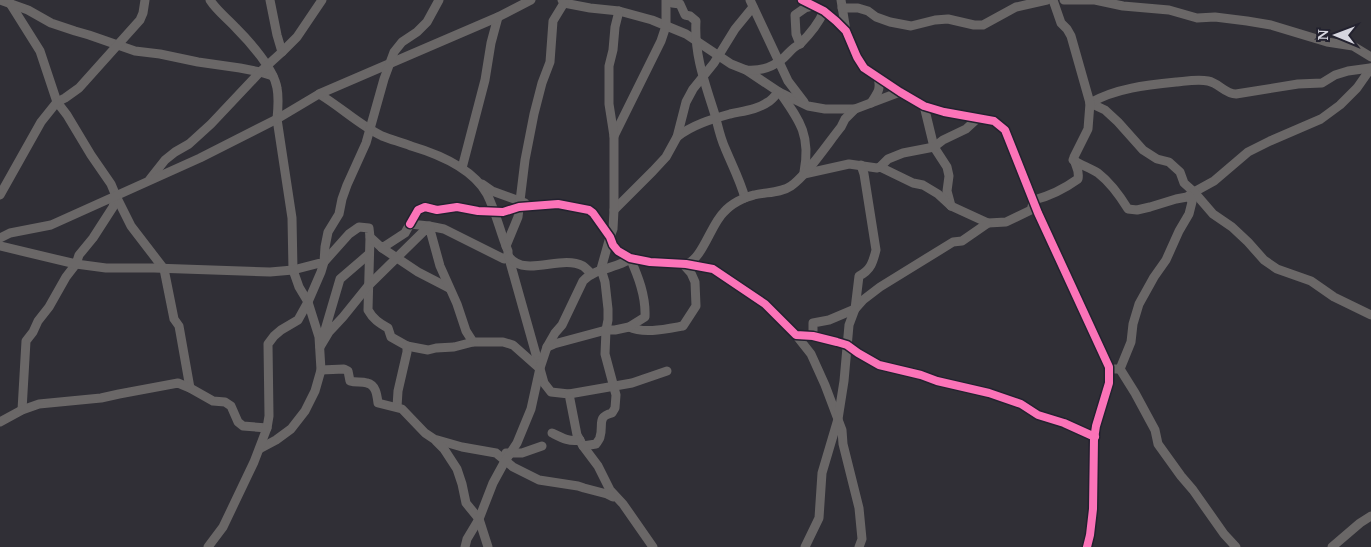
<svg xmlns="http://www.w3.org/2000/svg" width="1371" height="547" viewBox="0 0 1371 547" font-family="'Noto Serif',serif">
<rect width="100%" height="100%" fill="#302f36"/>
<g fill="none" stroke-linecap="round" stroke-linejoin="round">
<g stroke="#6a6767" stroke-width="9">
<path d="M 0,0 L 28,10 L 51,23 L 75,31 L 89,35 L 135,51 L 160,54 L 198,62 L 240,68 L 260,72 L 273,76"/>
<path d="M 8,0 L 40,51 L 57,102 L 67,115 L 91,155 L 111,184 L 116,196 L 113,207 L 93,238 L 79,255 L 76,264 L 66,277 L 49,307 L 38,321 L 33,332 L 26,341 L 22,410"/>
<path d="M 210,0 C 217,11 228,19 236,28 C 250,42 274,69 277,88 C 279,98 278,109 277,119 L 292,218 L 293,270 L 299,287 L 308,302 L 319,337 L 321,370 L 315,391 L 305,411 L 291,429 L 276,440 L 261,448"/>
<path d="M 270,0 L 277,35 L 282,52"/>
<path d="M 562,0 L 564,3 L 590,8 L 619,11 L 652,20 L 686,34 L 731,64 L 746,70 L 779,92 L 808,106 L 825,109 L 855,109 L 900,92"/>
<path d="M 670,0 L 672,3 L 680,4 L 685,15 L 690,16 L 696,21 C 694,55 705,83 715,115 C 718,126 720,137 725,148 C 732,165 740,180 745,198"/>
<path d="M 750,0 L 788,81 L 804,102"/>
<path d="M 802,0 L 824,11 L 836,21 L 846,31 L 857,57 L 864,68 L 900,92 L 924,106 L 944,112 L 994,121 L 1005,130 L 1038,213 L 1109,367 L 1109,383 L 1096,426 L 1094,439 L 1093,509 L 1090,535 L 1087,547"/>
<path d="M 841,0 L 846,31"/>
<path d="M 1064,0 L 1095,0 L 1123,6 L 1169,10 L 1197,18 L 1215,17 L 1247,21 L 1271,25 L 1327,42 L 1353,46 L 1371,57"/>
<path d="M 842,8 L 858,8 L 868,11 L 876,17 L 890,22 L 911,26 L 935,20 L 948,19 L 974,25 L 983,25 L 1016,7 L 1047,0"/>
<path d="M 800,44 C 810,34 818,25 824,11"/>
<path d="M 746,70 C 759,71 771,68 781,60 C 788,55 791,48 800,44 L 796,34 L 795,15 L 805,8 L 813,6"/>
<path d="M 319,94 C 341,107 359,125 382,136 C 392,140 401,142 411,146 C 438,154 473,169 487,194 C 496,212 500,232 508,251 L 508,255 L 544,383 L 551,392 L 569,394 L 577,435 L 583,446 L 598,466 L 610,490 L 623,504 L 653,547"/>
<path d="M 781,94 C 800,121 811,136 804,172"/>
<path d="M 871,103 C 878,92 881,90 878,77"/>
<path d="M 1090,103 L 1105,110 L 1118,122 L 1143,150 L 1157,159 L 1169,162 L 1180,172 L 1184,183 L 1194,192 L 1214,181 L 1248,152 L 1270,141 L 1321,119 L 1340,105 L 1357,88 L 1371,68"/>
<path d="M 1090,103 C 1116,88 1147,85 1177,82 C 1187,81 1198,79 1208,81 C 1219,83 1225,94 1236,94 L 1298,84 L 1322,83 L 1335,75 L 1348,71 L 1370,68"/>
<path d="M 924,106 L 934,147 L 947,167 L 949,176 L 947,191 L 951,206"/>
<path d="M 614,136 L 661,41 L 666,26 L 666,0"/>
<path d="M 677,137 C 692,125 712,119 730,114 C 743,111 757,110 768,102 C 772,100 775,95 779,92"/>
<path d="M 1073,160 C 1081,165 1090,168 1098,173 C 1111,183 1120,196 1128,209 L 1137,210 L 1150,207 L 1176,199 L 1187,197 L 1194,192 L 1213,214 L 1232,227 L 1248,242 L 1264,260 L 1277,269 L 1311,281 L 1334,297 L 1371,315"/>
<path d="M 880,167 L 888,159 L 903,153 L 934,147 L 943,140 L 966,129 L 978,118"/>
<path d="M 462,168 L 485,80 L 491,43 L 498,17"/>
<path d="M 804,174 L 849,164 L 877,168 L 880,167 L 913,183 L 923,185 L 938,194 L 951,206 L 988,223 L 1006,222 L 1031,210 L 1034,200 C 1050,196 1064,189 1078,179 C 1080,168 1074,166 1074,157 L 1088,129 L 1090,103 L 1071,36 L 1067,29 L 1061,23 L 1053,0"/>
<path d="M 150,179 L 165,160 L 175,152 L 189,144 L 211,124 L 260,72 L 282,52 L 297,37 L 322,0"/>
<path d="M 482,184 L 492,191 L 525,203"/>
<path d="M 0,195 L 41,122 L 57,102 L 65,98 L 79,88 L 140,20 L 143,13 L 145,0"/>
<path d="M 116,196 L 131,226 L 164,269 L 174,319 L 179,326 L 190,388"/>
<path d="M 614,210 L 653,171 L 666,157 L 677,137 L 686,102 L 693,89 L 714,63 L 735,29 L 753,7"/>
<path d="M 410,224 L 418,210 L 425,207 L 437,210 L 457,207 L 478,211 L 503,212 L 519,207 L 558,204 L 589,210 L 593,213 L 610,237 L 613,245 L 618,251 L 630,258 L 650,262 L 686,264 L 713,269 L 765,304 L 796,335 L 813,336 L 837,342 L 847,345 L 858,353 L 879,365 L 921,375 L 937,381 L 989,393 L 1021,404 L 1038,415 L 1064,423 L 1095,437"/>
<path d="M 370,237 L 368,310 C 373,319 379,323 388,328 L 391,337 L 407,346 L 407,352 L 398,391 L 397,407"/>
<path d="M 0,238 L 10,233 L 51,225 L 200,158 L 277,119 L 319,94 L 498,17 L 531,0"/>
<path d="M 0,246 L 76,264 L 106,268 L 154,268 L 270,272 L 293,270 L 324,262 L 349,234 L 359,227 L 369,228 L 370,237 L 382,248 L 405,233 L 410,224 L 429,226 L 444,229 L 504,259 L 507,258 L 508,255"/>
<path d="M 506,246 L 518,217 L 525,160 L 534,114 L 542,83 L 550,62 L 553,21 L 564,3"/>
<path d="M 382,248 L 418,272 L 449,288"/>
<path d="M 369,254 L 340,279 L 320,347 L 329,332 L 343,317 L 368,286 L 429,226 L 440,266 L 457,304 L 466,331 L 473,342 L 503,342 L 513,345 L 539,368"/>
<path d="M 509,257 C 526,278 561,254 583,266 C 586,268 589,272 592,274"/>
<path d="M 686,264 C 702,260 711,224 724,212 C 731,204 744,197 754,195 C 766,192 781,193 791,186 C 807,175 828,143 841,127 L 845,119 L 855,109"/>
<path d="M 629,327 C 644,334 666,329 683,326 L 696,306 L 695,282 L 691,273 L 683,264"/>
<path d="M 796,335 L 811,354 L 825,385 L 842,430 L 843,444 L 859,508 L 862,539 L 859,547"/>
<path d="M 813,336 L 813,323 L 829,320 L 855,309 L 863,300 L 880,287 L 953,242 L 962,241 L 988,223"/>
<path d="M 407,346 L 428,350 L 436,348 L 454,347 L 473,342"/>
<path d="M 547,347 L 554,344 L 606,330 L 615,330 L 629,327 L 645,317 C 646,296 638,276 630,258"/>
<path d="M 1115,369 L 1120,369 L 1131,342 L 1133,324 L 1139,304 L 1154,277 L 1166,260 L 1179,231 L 1189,214 L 1192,202 L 1189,196"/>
<path d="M 1120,369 L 1135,393 L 1155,430 L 1158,444 L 1181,476 L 1193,490 L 1224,534 L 1236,547"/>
<path d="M 321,370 L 344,369 L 348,371 L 350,381 C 356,383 361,381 367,383 C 376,385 377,395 378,403 L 402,409 L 425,433 L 434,439 L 462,447 L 496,453 L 513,467 L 539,480 L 578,486 L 584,488 L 607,494 L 613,497"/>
<path d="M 569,394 L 632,383 L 667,371"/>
<path d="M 0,422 L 22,410 L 39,404 L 101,398 L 119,394 L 178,383 L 190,388 L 213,401 L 225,402 L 231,406 L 238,422 L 243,426 L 267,428"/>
<path d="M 552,433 C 562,438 569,442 580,440"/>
<path d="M 436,441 L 444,449 L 457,469 L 462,484 L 466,503 L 479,519 L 488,547"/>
<path d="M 583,446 L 596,444 C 597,442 600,439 600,437 C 604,425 596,417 612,413 L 615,408 L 616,395 L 605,354 L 606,330 L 608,320 L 608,309 L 605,282 L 601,269 L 610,237 L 613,229 L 614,210 L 614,136 L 609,104 L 609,66 L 613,50 L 615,27 L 619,11"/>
<path d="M 506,453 L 522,453 L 542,446"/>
<path d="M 208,547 L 223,527 L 254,462 L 267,428 L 269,416 L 268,344 L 274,336 L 281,330 L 298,320 L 308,302 L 321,272 L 324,262 L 325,247 L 328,232 L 339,214 L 342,199 L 347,185 L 366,143 L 384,79 L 394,52 L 402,42 L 417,32 L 427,22 L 439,0"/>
<path d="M 465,547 L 467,539 L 479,519 L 493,483 L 505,461 L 517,443 L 531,409 L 540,368 L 547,347 L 555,333 L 562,325 L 583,281 C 596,267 621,268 630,258"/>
<path d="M 805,547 L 819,518 L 822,473 L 838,419 L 844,381 L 849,325 L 855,309 L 859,276 C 871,270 873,262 876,250 L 864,174 L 861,165"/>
<path d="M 1332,547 L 1360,523 L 1371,516"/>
</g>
<defs>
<g id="cycleway">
<path d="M 802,0 L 824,11 L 836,21 L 846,31 L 857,57 L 864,68 L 900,92 L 924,106 L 944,112 L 994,121 L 1005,130 L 1038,213 L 1109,367 L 1109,383 L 1096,426 L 1094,439 L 1093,509 L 1090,535 L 1087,547"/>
<path d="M 410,224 L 418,210 L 425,207 L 437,210 L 457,207 L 478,211 L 503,212 L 519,207 L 558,204 L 589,210 L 593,213 L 610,237 L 613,245 L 618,251 L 630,258 L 650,262 L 686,264 L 713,269 L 765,304 L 796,335 L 813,336 L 837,342 L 847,345 L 858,353 L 879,365 L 921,375 L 937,381 L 989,393 L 1021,404 L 1038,415 L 1064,423 L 1095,437"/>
</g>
</defs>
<use href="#cycleway" stroke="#23222f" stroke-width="11"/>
<use href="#cycleway" stroke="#fb73b8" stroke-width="8"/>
</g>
<g transform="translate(1336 35) rotate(271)" stroke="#23222f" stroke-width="4" paint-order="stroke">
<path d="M0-4L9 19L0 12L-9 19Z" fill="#d6d6df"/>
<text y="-8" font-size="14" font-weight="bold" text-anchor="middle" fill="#d6d6df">N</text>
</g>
</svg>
